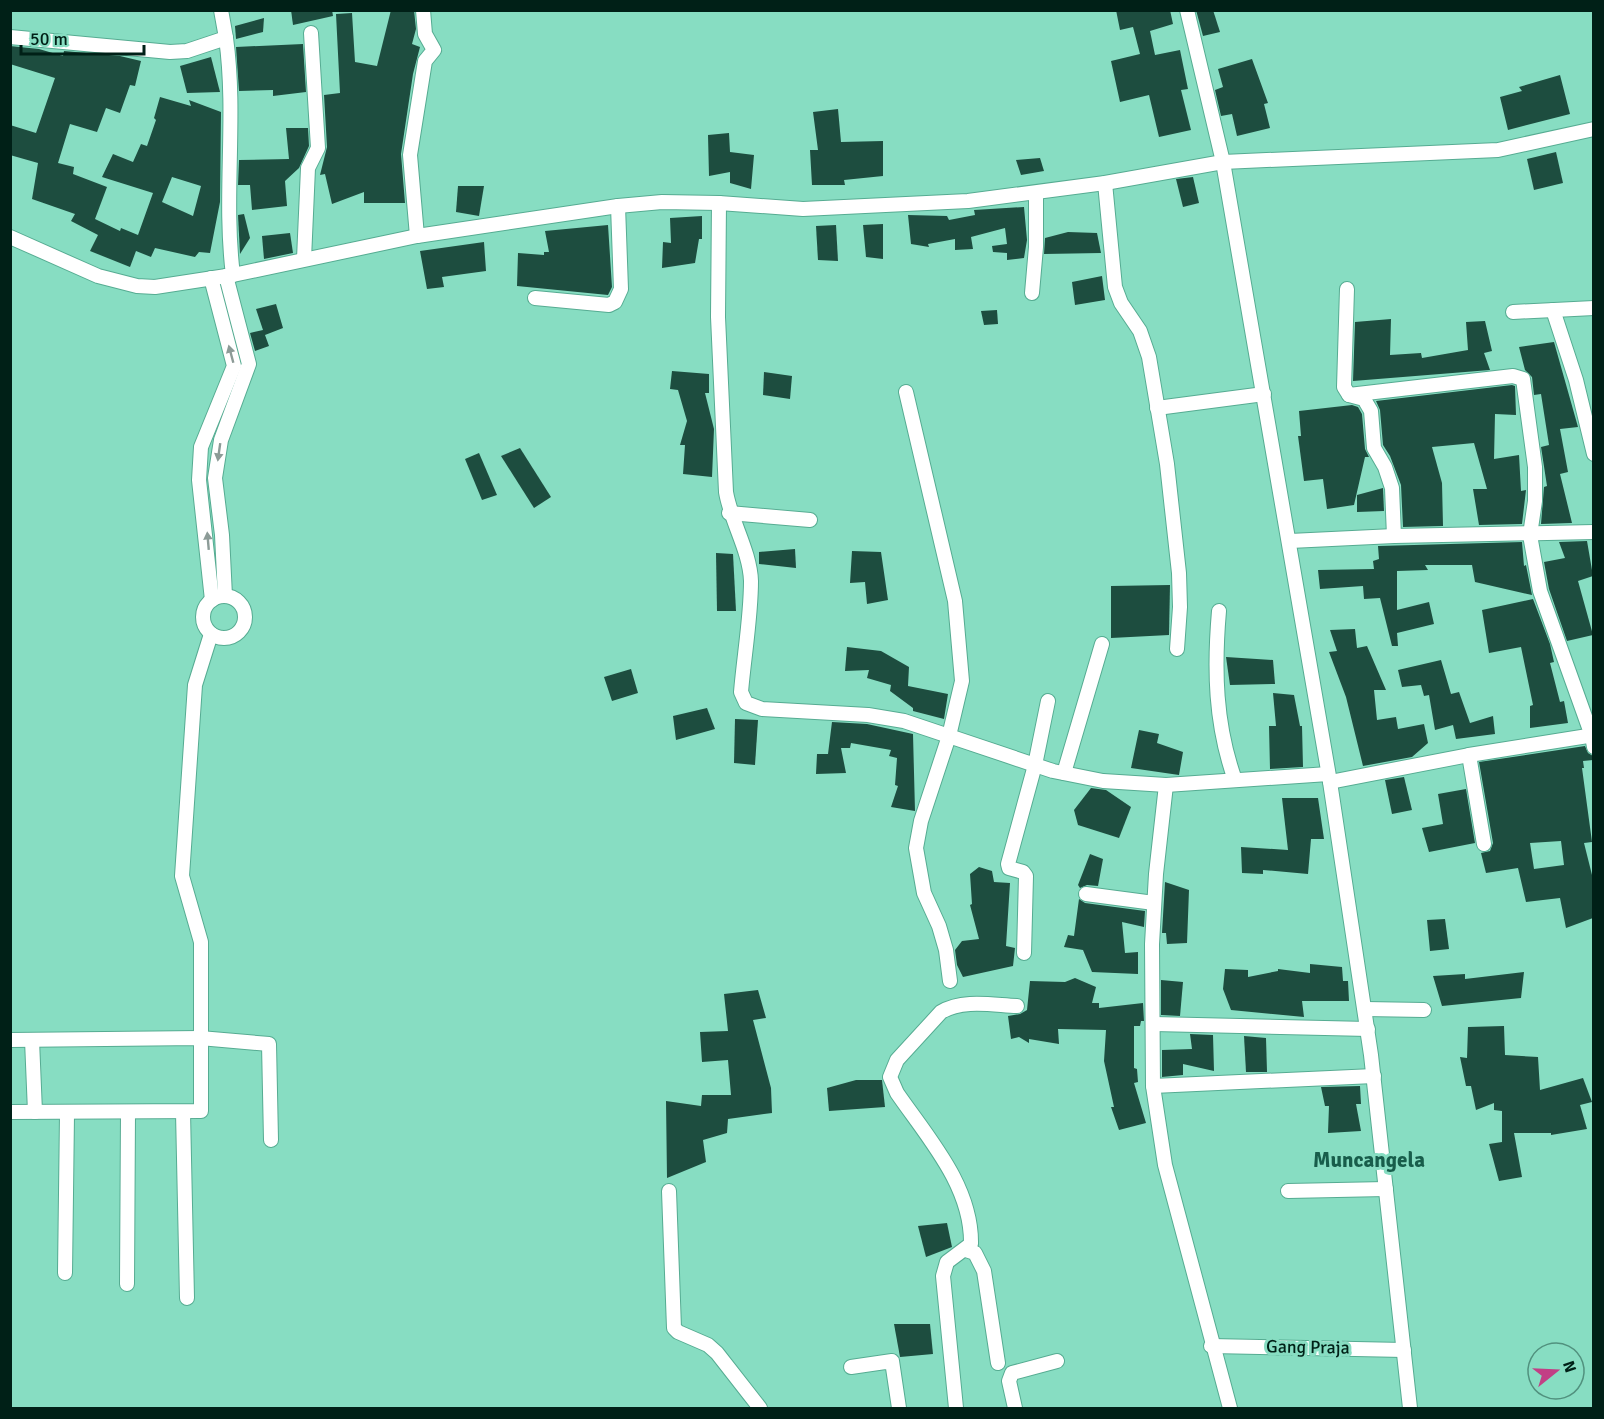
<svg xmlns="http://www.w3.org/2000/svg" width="1604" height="1419" viewBox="0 0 1604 1419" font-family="Signika,sans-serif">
<rect width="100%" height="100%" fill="#87ddc2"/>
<g fill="#1d4d3f" fill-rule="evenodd">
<path d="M 291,10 L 332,10 L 333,16 L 293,25 Z"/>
<path d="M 391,10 L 414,10 L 416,29 L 412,44 L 420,47 L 413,74 L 401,154 L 405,203 L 364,203 L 364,192 L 332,204 L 325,174 L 320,175 L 327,147 L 324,95 L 340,93 L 336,14 L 352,13 L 355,62 L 377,66 Z"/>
<path d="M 1116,10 L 1170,10 L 1173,24 L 1150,31 L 1155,55 L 1180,50 L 1188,89 L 1181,90 L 1191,130 L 1159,137 L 1149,95 L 1120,102 L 1111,61 L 1140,54 L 1133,27 L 1120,30 Z"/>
<path d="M 1196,10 L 1213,10 L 1220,32 L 1203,36 Z"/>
<path d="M 264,18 L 263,32 L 236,39 L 235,26 Z"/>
<path d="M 303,44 L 306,92 L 273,96 L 273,90 L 239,91 L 236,47 Z"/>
<path d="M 10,46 L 39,49 L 63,56 L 64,51 L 120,56 L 141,61 L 135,86 L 130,85 L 120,113 L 106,108 L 97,132 L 70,124 L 58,163 L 74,167 L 73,174 L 107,187 L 95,219 L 120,231 L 121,228 L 138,235 L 153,193 L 102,177 L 113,154 L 133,162 L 141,144 L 147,146 L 156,120 L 154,118 L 160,97 L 191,106 L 189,100 L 221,112 L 220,202 L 210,253 L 199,252 L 195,257 L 155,248 L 151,257 L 136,251 L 130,267 L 90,251 L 98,235 L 71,221 L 75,214 L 32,199 L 38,163 L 10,155 L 10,125 L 36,133 L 55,78 L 10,64 ZM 172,177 L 201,186 L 193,216 L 162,202 Z"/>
<path d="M 211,57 L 220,92 L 187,93 L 180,66 Z"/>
<path d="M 1252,59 L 1268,103 L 1264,104 L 1270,128 L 1237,136 L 1232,114 L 1221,116 L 1215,90 L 1223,87 L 1218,69 Z"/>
<path d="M 1560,75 L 1570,114 L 1508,130 L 1500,97 L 1522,91 L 1519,87 Z"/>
<path d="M 838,109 L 841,142 L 883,141 L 883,176 L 844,180 L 845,185 L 812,185 L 810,150 L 818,150 L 813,112 Z"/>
<path d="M 286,128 L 308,128 L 309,146 L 299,168 L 285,181 L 287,206 L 252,210 L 250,185 L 238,185 L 239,160 L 289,159 Z"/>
<path d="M 729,133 L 730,152 L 754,155 L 751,189 L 730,183 L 730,172 L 709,176 L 708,135 Z"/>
<path d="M 1556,152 L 1563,183 L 1534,190 L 1527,159 Z"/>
<path d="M 1040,158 L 1044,171 L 1021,175 L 1016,160 Z"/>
<path d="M 1193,177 L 1199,203 L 1183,207 L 1176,179 Z"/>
<path d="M 458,186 L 484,186 L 479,216 L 456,212 Z"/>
<path d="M 1024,207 L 1027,240 L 1024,258 L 1007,260 L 1007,253 L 993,252 L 992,246 L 1007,244 L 1005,228 L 971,237 L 973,249 L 955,250 L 955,239 L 928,244 L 929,247 L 911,244 L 908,215 L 947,216 L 949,220 L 975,215 L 974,210 Z"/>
<path d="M 244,214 L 250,238 L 240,254 L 238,215 Z"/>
<path d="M 702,216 L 702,239 L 699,239 L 695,263 L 662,268 L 663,242 L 671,243 L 670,218 Z"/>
<path d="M 883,224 L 883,259 L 866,257 L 863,225 Z"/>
<path d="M 608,225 L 612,287 L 608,295 L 517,286 L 518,253 L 544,255 L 544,252 L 549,252 L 545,231 Z"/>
<path d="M 836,225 L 838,261 L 818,260 L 816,226 Z"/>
<path d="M 1068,232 L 1097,233 L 1101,253 L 1044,254 L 1045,238 Z"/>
<path d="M 290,233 L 293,253 L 264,259 L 262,236 Z"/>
<path d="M 484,242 L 486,271 L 442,277 L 444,287 L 427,289 L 420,251 Z"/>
<path d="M 1102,276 L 1105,300 L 1075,305 L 1072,282 Z"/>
<path d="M 276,304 L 283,328 L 265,335 L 269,346 L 255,351 L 250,333 L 263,330 L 256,309 Z"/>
<path d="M 997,310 L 998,324 L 984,325 L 981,311 Z"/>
<path d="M 1391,319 L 1390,355 L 1421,353 L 1422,358 L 1468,350 L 1466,322 L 1485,321 L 1492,351 L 1484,353 L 1490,370 L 1353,381 L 1355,322 Z"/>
<path d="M 1554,342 L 1578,427 L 1560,429 L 1568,472 L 1560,474 L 1572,523 L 1541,524 L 1544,487 L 1547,486 L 1541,447 L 1549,445 L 1541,394 L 1534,395 L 1532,377 L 1525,370 L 1519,347 Z"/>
<path d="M 672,371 L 709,374 L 709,393 L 705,393 L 714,429 L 712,477 L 683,474 L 685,445 L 680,445 L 687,421 L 678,390 L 670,389 Z"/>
<path d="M 764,372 L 792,376 L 790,399 L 763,395 Z"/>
<path d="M 1512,385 L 1515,386 L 1516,415 L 1495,414 L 1494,459 L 1519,455 L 1521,491 L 1526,490 L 1522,524 L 1479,525 L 1473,489 L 1487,489 L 1474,443 L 1432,447 L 1442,483 L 1443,526 L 1403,527 L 1401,485 L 1390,456 L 1383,445 L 1380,410 L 1376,401 Z"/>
<path d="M 1352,405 L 1358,407 L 1362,414 L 1365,449 L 1369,457 L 1365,457 L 1354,505 L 1327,509 L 1323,479 L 1304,481 L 1298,436 L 1301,436 L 1299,411 Z"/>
<path d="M 520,448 L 551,497 L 534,508 L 501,456 Z"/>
<path d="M 479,453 L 497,495 L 482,500 L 465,459 Z"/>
<path d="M 1383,488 L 1384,511 L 1357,512 L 1357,495 Z"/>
<path d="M 1587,541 L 1593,576 L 1578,581 L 1593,635 L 1567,641 L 1549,589 L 1544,562 L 1565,558 L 1559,542 Z"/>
<path d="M 1522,542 L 1524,566 L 1526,565 L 1532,595 L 1475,582 L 1472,565 L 1425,565 L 1428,570 L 1397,571 L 1397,610 L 1429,602 L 1434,624 L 1397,633 L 1398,646 L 1392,646 L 1380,598 L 1364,599 L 1363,586 L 1320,589 L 1318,570 L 1374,569 L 1373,561 L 1379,559 L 1378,546 Z"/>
<path d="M 795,549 L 796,568 L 759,564 L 759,552 Z"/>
<path d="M 852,551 L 881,552 L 888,600 L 867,604 L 865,582 L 850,583 Z"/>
<path d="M 716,553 L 733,554 L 736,611 L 717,611 Z"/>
<path d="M 1170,585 L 1169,635 L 1111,638 L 1111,586 Z"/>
<path d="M 1533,599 L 1550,644 L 1554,662 L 1550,663 L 1560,702 L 1564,701 L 1568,723 L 1530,728 L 1530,706 L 1533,705 L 1521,647 L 1489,653 L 1482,610 Z"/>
<path d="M 1355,629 L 1357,648 L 1367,646 L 1386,690 L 1374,690 L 1377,720 L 1396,717 L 1398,729 L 1424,724 L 1428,743 L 1412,757 L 1363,766 L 1346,697 L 1329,652 L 1337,651 L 1330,630 Z"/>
<path d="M 847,647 L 881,651 L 909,667 L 908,686 L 948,694 L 944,719 L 913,711 L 913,708 L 890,691 L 891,685 L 867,678 L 869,670 L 845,671 Z"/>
<path d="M 1226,657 L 1273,660 L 1275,684 L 1230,685 Z"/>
<path d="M 1441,660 L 1451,694 L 1459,692 L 1470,723 L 1493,716 L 1495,734 L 1456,739 L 1453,725 L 1435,730 L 1429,695 L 1424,696 L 1421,685 L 1402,687 L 1398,670 Z"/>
<path d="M 631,669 L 638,693 L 612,701 L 604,677 Z"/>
<path d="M 1273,693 L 1294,695 L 1300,726 L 1302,726 L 1303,767 L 1270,769 L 1269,726 L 1276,726 Z"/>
<path d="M 707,708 L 715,729 L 676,740 L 673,716 Z"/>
<path d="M 735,719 L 758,720 L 755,765 L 734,763 Z"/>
<path d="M 832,722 L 867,724 L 913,734 L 915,811 L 891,807 L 898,786 L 895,785 L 897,758 L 889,756 L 891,750 L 851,743 L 850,748 L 841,748 L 846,773 L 816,774 L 817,754 L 828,754 Z"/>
<path d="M 1139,730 L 1159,734 L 1157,743 L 1183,752 L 1179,775 L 1131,768 Z"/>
<path d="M 1585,746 L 1588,753 L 1593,756 L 1593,760 L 1583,761 L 1584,768 L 1582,768 L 1592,842 L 1584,843 L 1593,879 L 1593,918 L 1566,928 L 1560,898 L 1526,902 L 1518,868 L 1486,873 L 1481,853 L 1490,851 L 1493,843 L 1479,762 ZM 1561,841 L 1564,865 L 1534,869 L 1530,843 Z"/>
<path d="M 1404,777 L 1412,810 L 1392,814 L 1385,780 Z"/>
<path d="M 1091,788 L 1106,790 L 1131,807 L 1119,838 L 1078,825 L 1074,810 Z"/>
<path d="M 1466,789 L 1475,843 L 1429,852 L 1422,828 L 1443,824 L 1438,794 Z"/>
<path d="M 1282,798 L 1318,798 L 1324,839 L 1311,839 L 1308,874 L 1263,870 L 1263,874 L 1242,873 L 1241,847 L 1288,850 Z"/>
<path d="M 1090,854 L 1103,859 L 1098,886 L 1087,885 L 1080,888 L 1078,885 Z"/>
<path d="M 979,867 L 992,871 L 994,882 L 1010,883 L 1006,946 L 1015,948 L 1013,966 L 963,977 L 957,965 L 955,950 L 962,941 L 979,939 L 970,905 L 972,904 L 970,874 Z"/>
<path d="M 1165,882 L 1189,890 L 1187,943 L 1167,944 L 1166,933 L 1162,933 Z"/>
<path d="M 1079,899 L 1085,903 L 1145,911 L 1144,927 L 1122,922 L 1125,953 L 1138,952 L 1138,974 L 1092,972 L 1083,950 L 1064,947 L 1068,935 L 1074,936 Z"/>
<path d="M 1445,919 L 1449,949 L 1430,951 L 1427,920 Z"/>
<path d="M 1310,964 L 1342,967 L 1343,981 L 1348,981 L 1349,1001 L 1302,1001 L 1304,1017 L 1231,1010 L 1223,989 L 1225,969 L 1248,970 L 1248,977 L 1278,971 L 1278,969 L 1310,973 Z"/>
<path d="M 1524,972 L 1521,998 L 1442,1006 L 1433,976 L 1465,974 L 1465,979 Z"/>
<path d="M 1075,978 L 1096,987 L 1092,1003 L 1099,1003 L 1099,1008 L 1143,1003 L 1144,1021 L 1141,1021 L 1140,1026 L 1134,1026 L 1134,1068 L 1137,1069 L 1138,1082 L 1134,1083 L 1146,1123 L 1119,1130 L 1111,1107 L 1114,1107 L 1104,1061 L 1106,1030 L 1058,1029 L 1059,1044 L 1029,1039 L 1029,1043 L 1019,1037 L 1011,1039 L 1008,1016 L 1020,1014 L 1027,1010 L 1030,981 L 1065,982 Z"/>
<path d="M 1161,980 L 1183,982 L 1180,1016 L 1161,1015 Z"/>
<path d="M 758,990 L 766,1018 L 753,1020 L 771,1088 L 772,1113 L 728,1119 L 727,1133 L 703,1140 L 706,1162 L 667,1178 L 666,1101 L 701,1106 L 702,1095 L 731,1095 L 728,1060 L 702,1062 L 700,1032 L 728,1031 L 724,994 Z"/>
<path d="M 1504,1026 L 1505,1055 L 1538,1057 L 1540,1090 L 1583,1078 L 1592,1102 L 1580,1105 L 1587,1129 L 1551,1135 L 1551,1133 L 1514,1133 L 1522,1177 L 1499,1181 L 1489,1144 L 1502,1142 L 1502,1111 L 1494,1110 L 1494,1103 L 1476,1110 L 1471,1086 L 1466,1086 L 1460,1057 L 1467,1058 L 1468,1027 Z"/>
<path d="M 1190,1034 L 1213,1035 L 1214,1071 L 1183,1064 L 1183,1075 L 1162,1077 L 1162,1050 L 1192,1049 Z"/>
<path d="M 1244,1036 L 1266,1038 L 1267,1072 L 1246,1072 Z"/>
<path d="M 856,1080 L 882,1080 L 885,1107 L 829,1111 L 827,1088 Z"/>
<path d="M 1360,1086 L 1361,1104 L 1356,1104 L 1361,1131 L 1328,1133 L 1329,1106 L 1325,1106 L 1321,1087 Z"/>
<path d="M 947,1223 L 952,1247 L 926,1257 L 918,1226 Z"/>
<path d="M 894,1324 L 930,1324 L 933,1354 L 900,1357 Z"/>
</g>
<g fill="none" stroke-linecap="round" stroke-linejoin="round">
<defs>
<g id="street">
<path d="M 1187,10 L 1223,162 L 1330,782 L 1371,1055 L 1410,1408"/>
<path d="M 10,37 L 170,52 L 187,51 L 226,38 L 221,10"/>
<path d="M 226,38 C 237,117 223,196 233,275"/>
<path d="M 1105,183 L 1115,287 L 1121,303 L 1140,331 L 1149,357 L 1167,464 L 1179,573 L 1180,607 L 1177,649"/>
<path d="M 719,203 L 718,317 L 726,492 C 731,522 750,551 751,581 C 751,617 744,656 741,692 L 746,703 L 762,709 L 868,715 L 904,721 L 1053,771 L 1103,781 L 1166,785 L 1328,774"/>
<path d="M 417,236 L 410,155 L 425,61 L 434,50 L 425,34 L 423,10"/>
<path d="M 10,237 L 98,276 L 137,286 L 155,287 L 233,275 L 417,236 L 618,206 L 662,202 L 719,203 L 803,209 L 968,201 L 1105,183 L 1223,162 L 1498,150 L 1594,129"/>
<path d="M 304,259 L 308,168 L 318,148 L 311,33"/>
<path d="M 211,278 L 234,366 L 201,447 L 199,480 L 212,600"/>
<path d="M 1347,289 L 1344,387 L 1349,395 L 1364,399 L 1371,411 L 1374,448 L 1385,467 L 1392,488 L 1394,536"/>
<path d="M 1032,293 L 1036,247 L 1036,193"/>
<path d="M 535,298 L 609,305 L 615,302 L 621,289 L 618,206"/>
<path d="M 1553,310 L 1576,380 L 1594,454"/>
<path d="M 1513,312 L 1594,308"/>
<path d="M 906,392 L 955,601 L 962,681 L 949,736 L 921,821 L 916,848 L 924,893 L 939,926 L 946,950 L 950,981"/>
<path d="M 1349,395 L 1513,376 L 1523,379 L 1535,467 L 1535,501 L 1530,535 L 1540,591 L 1592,736 L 1594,747"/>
<path d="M 1157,408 L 1264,394"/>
<path d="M 729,513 L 810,520"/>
<path d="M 1290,541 L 1394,536 L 1594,532"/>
<path d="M 225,596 L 222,535 L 215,478 L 221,440 L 249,364 L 226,276"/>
<circle cx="224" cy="617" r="21"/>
<path d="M 1219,611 C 1214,669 1215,724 1235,780"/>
<path d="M 1469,755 L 1484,844"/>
<path d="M 1064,773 L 1102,644"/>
<path d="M 1330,782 L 1469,755 L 1594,735"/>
<path d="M 1166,785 L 1156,874 L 1152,944 L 1153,1086 L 1165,1165 L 1230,1408"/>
<path d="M 1086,894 L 1154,903"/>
<path d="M 1024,953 L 1026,876 L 1023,872 L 1009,868 L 1008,864 L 1035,765 L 1048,701"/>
<path d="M 1365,1009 L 1424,1010"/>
<path d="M 1154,1024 L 1368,1029"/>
<path d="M 10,1040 L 200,1038 L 269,1044 L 271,1140"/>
<path d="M 32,1040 L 35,1112"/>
<path d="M 1153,1086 L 1374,1076"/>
<path d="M 10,1112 L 201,1111 L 201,942 L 182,876 L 195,685 L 211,634"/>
<path d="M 183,1112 L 187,1298"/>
<path d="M 669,1191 L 674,1328 L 678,1332 L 708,1345 L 717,1353 L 760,1408"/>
<path d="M 1288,1191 L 1386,1189"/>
<path d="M 966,1250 L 975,1253 L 984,1271 L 998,1363"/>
<path d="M 65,1273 L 67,1114"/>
<path d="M 127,1284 L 128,1113"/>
<path d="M 1211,1346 L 1404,1350"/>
<path d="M 851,1367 L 892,1361 L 899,1408"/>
<path d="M 956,1408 L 943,1276 L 947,1262 L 971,1244 C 972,1186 928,1138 897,1093 L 890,1077 L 897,1060 L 941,1012 C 963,999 992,1005 1017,1006"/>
<path d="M 1015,1408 L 1009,1381 L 1012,1373 L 1057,1361"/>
</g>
</defs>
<use href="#street" stroke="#56ac92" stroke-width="16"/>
<use href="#street" stroke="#fff" stroke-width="14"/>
</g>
<defs><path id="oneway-solid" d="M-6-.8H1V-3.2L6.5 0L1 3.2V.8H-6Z" transform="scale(1.5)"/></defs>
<g fill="#8c9b97">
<use href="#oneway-solid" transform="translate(231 354) rotate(-105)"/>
<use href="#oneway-solid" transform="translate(219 452) rotate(98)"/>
<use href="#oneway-solid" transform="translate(208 541) rotate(-95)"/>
</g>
<g text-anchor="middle" stroke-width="6" stroke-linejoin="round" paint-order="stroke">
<g font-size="18" fill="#002017" stroke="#87ddc2">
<text transform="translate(1308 1347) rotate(1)" y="6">Gang Praja</text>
</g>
<g font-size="21" font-weight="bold" fill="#185d4b" stroke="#87ddc2">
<text x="1369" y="1167">Muncangela</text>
</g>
</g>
<rect width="1604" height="1419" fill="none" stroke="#002017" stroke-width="24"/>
<g transform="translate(1556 1371) rotate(72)"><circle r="28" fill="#87ddc2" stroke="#51917e" stroke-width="1.5"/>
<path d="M0-4.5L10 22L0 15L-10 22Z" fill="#c23f85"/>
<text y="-9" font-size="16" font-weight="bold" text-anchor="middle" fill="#002017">N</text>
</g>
<path d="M21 45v9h123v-9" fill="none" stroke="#002017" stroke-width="3"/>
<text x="30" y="45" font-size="18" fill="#002017" stroke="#87ddc2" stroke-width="4.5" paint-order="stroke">50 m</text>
</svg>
